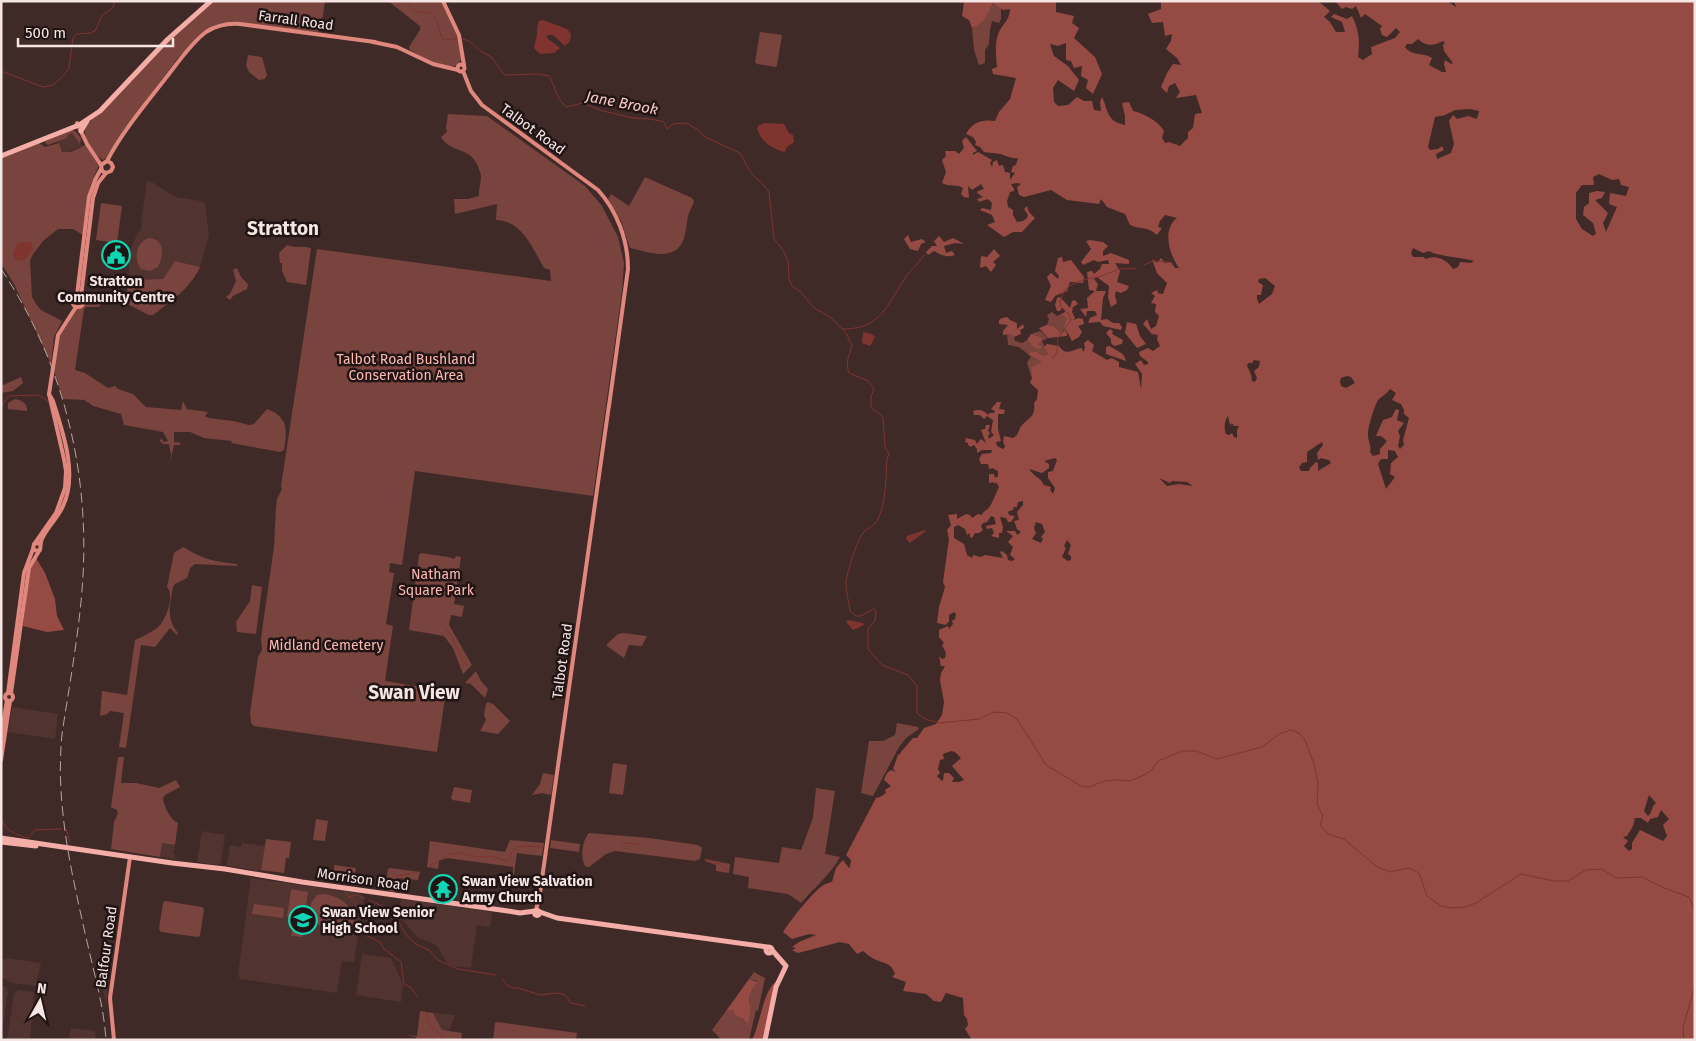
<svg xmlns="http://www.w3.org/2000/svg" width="1696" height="1041" viewBox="0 0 1696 1041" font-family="'Fira Sans',sans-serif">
<rect width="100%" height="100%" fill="#402a27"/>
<g fill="#513330">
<path d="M 70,133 L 76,134 L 82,146 L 64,154 L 57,140 Z"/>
<path d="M 147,181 L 152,182 L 175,197 L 201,201 L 205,203 L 209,235 L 200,267 L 175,261 L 163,279 L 129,280 L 129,253 L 138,232 L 141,230 L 142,222 L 141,221 Z"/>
<path d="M 12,707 L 58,714 L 55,739 L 8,732 Z"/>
<path d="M 202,831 L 225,835 L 221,863 L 218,865 L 197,862 Z"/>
<path d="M 162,843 L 175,845 L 173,854 L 175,854 L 175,859 L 160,857 Z"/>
<path d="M 242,843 L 265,846 L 261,871 L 229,866 L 227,864 L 230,845 L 241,847 Z"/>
<path d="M 251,878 L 359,893 L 364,898 L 354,962 L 342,961 L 337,993 L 240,979 L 238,975 Z"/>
<path d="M 401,899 L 492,912 L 490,927 L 477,925 L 471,968 L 454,966 L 447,963 L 438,947 L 432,943 L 418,938 L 398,915 Z"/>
<path d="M 362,954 L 391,958 L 403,984 L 401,1002 L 356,995 Z"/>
<path d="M 1,958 L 6,960 L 7,958 L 41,963 L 36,986 L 12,983 L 1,977 Z"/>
<path d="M 98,964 L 110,965 L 111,967 L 106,1005 Z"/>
<path d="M 1,985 L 6,987 L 8,992 L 1,1037 Z"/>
<path d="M 18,990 L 34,992 L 30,1040 L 7,1040 L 14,994 Z"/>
<path d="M 433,1013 L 455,1015 L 449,1031 L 442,1030 Z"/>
<path d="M 71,1028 L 95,1031 L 96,1040 L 69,1040 Z"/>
</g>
<g fill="#79433e">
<path d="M 211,1 L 325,1 L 321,29 L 318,32 L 226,23 L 216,25 L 205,31 L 177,59 L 147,99 L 106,158 L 103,160 C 94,154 81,137 86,126 L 148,59 Z"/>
<path d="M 388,1 L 443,1 C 448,11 475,61 454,66 C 440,69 422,57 410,50 L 409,47 L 420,30 L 420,26 Z"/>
<path d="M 993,3 L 1001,8 L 1001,19 L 999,23 L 992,21 L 990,29 L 989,44 L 985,50 L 985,63 L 979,65 L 974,50 L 972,28 C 984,23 988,14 993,3 Z"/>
<path d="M 760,32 L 782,35 L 777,65 L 776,67 L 757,64 L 755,62 Z"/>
<path d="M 248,55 L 262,57 L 267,75 L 265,79 L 259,80 L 249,72 L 246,66 Z"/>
<path d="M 448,114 L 487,116 L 585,186 L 602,206 L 618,237 L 624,263 L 622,292 L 593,496 L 415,471 L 402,565 L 390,563 L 389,572 L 394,573 L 386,624 L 393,626 L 385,681 L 446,691 L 437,752 L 254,726 L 251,723 L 250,713 L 258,657 L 262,650 L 261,638 L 274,547 L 276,507 L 277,499 L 282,489 L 281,486 L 317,249 L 551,281 L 550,270 L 544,268 C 532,248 523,221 496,220 L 497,204 L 455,214 L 454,199 L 468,199 L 479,196 C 478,188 483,180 480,172 C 472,144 453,156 441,137 L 447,132 L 446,128 Z"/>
<path d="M 71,130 L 75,131 L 81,138 L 80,144 L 72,133 L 68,135 L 67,138 L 48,145 L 45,143 L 46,141 Z"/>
<path d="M 38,142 L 45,147 L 59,143 L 62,152 L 71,152 L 87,144 L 99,165 L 90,186 L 83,235 L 73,229 L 58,229 L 44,240 L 33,254 L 30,261 L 32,297 L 36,304 L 41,310 L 62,321 L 54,337 L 51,364 L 14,284 L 1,263 L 1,156 Z"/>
<path d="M 645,177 L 692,198 L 694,201 C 693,206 689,211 688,216 C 685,233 686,254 661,254 C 651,254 640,250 630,248 L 621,221 L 608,199 L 611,194 L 629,206 Z"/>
<path d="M 101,203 L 122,206 L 117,243 L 96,240 Z"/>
<path d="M 149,238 C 165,239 164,255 158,267 L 150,271 L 141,269 C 133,259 136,242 149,238 Z"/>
<path d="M 287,245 C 294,248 303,246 311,248 L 306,285 L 287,282 L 282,271 L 282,263 L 280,263 L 279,253 Z"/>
<path d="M 175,261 L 200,267 C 190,289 171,301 153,315 L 149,315 L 125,303 L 129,280 L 163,279 Z"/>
<path d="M 237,268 L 241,277 L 248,284 L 247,289 L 233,296 L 230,300 L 226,297 L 230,294 L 236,281 L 233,270 Z"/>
<path d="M 101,303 L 100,306 L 98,307 L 86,307 L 84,309 L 75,370 L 85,373 L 108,388 L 115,386 L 118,389 L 133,394 L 146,407 L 181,410 L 183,401 L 187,409 L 208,412 L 205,416 L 209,418 L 233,421 L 249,425 L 254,424 L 267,409 C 289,417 287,431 284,450 L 280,452 L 231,443 L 232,441 L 204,438 L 190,432 L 174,432 L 174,442 L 181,443 L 180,445 L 174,445 L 169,466 L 171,455 L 169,444 L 163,444 L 160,441 L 161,438 L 164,442 L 168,441 L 163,432 L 124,425 L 121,414 L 93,406 L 88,402 L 86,402 L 85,400 L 63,399 L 54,371 L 57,340 L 76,307 L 81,307 L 84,304 Z"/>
<path d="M 1052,312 L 1057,316 L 1061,314 L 1067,319 L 1069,333 L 1065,331 L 1061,333 L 1054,326 L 1047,325 L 1049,319 L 1047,315 Z"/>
<path d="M 1040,331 L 1048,338 L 1042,341 L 1048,354 L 1044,356 L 1037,352 L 1030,353 L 1029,355 L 1019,347 L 1008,345 L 1007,334 L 1011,334 L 1014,337 L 1015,341 L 1022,343 L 1027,340 L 1034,348 L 1041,337 L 1031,334 Z"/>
<path d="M 1031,356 L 1043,362 L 1032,370 L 1032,378 L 1027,363 Z"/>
<path d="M 21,377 L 23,383 L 13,391 L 1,393 L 1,386 Z"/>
<path d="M 15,399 C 22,400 28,404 27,411 L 8,409 L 8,403 Z"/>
<path d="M 183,547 C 205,560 212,561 237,564 L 237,566 L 195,564 L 190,568 L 187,578 L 175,584 L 173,587 C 170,604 166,619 178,633 L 177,635 L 170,628 L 155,647 L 141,645 L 126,748 L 119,747 L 124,713 L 110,711 L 107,714 L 100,716 L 102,691 L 127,695 L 135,640 C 142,637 150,633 157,628 C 166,621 175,596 167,587 L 173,558 L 174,553 Z"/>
<path d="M 421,553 L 448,557 L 454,559 L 456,556 L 461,557 L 454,604 L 464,606 L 462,617 L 451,615 L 449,625 L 472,665 L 463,674 L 453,648 L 444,636 L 409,630 L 419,555 Z"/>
<path d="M 252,585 L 262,587 L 256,634 L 237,632 L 236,622 L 250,601 Z"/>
<path d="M 623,633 L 647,636 L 642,646 L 629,645 L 624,658 L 607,646 L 607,644 L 618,634 Z"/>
<path d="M 476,671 L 481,681 L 488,689 L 485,698 L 471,684 L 465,683 Z"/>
<path d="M 488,702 L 493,704 L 510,721 L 498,734 L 480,731 L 486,720 L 484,715 L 486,704 Z"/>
<path d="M 897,723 L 918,727 L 919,729 L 906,738 L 899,747 L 873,796 L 861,793 L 869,741 L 883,741 L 895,735 Z"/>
<path d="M 118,757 L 124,757 L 121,783 L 136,783 L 159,788 L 176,780 L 180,787 L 165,795 L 163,799 C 165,808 169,818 178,823 L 175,845 L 162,843 L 160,857 L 111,849 L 114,822 L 118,813 L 117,810 L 111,807 Z"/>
<path d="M 613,763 L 627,765 L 623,795 L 609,793 Z"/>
<path d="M 543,773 L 554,775 L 551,795 L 542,793 L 532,795 L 540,784 Z"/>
<path d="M 454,787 L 472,790 L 470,803 L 453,800 L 451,798 Z"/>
<path d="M 816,788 L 835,791 L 825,854 L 840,857 C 830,875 815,887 801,903 L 788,894 L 748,888 L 749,877 L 733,874 L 735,857 L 779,863 L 782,847 L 801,850 L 813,818 Z"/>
<path d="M 316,819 L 328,821 L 325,841 L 313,840 Z"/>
<path d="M 589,833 L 649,838 L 698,845 L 702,848 L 700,859 L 695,861 L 615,851 L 606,854 L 589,867 L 586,867 C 580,860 582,840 589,833 Z"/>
<path d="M 266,839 L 291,842 L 289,858 L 286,858 L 284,873 L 261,870 Z"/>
<path d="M 510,840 L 544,843 L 542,856 L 517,853 L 513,880 L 513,867 L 447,858 L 439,861 L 438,869 L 427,867 L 430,841 L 505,852 Z"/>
<path d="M 551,840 L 580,844 L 579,852 L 550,848 Z"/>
<path d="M 705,859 L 730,864 L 729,873 L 716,871 L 716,865 L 705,861 Z"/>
<path d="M 334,865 L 356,868 L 354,880 L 355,884 L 327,879 L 327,878 L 334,877 Z"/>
<path d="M 390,868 L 420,872 L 418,880 L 397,878 L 395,892 L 388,891 L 386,884 L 388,869 Z"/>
<path d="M 291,889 L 308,892 L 304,920 L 287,917 Z"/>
<path d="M 324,894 C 370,900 358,959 321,927 C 314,921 310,912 311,903 L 317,895 Z"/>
<path d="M 165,901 L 202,907 L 204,909 L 200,936 L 198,937 L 161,932 L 159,929 L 163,903 Z"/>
<path d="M 254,904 L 284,908 L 283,918 L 252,914 Z"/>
<path d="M 293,925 L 304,926 L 302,937 L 291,936 Z"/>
<path d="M 754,972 L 765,978 L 758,1011 L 756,1010 L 749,1040 L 720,1040 L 719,1037 L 712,1030 L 726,1011 L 733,1009 L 747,1024 C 748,1019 751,1013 750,1008 C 750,994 748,993 757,981 L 749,979 Z"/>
<path d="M 420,1011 L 433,1013 L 442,1030 L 462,1033 L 461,1040 L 416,1040 L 416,1037 L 406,1035 L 417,1036 Z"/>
<path d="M 497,1022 L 577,1033 L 576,1040 L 493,1040 L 495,1023 Z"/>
</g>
<g fill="#964a44" fill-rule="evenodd">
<path d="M 966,1 L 1056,1 L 1056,12 L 1074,16 L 1072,23 L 1079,28 L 1074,38 L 1095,57 L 1102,74 L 1093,94 L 1086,88 L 1088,80 L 1081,76 L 1082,66 L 1074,68 L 1071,61 L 1066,60 L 1066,43 L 1058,46 L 1050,44 L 1054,56 L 1068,66 L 1079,80 L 1074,91 L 1058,80 L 1053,88 L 1054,102 L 1058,106 L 1068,105 L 1077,97 L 1084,101 L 1092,101 L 1094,110 L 1101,111 L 1100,102 L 1102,97 C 1109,112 1106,121 1125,125 L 1125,116 L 1122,103 L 1129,102 L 1133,111 C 1145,114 1158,121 1164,131 L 1162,138 L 1165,143 L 1169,142 L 1180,146 L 1188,138 L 1188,132 L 1193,128 L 1195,114 L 1202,113 L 1196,95 L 1176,98 L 1180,92 L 1175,83 L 1169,86 L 1167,93 L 1161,87 L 1167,73 L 1173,64 L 1181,65 L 1177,58 L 1166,49 L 1171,41 L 1172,34 L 1165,36 L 1163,22 L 1152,23 L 1148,14 L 1161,9 L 1161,1 L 1318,1 L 1330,11 L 1324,17 L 1330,22 L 1336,32 L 1345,32 L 1342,22 L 1331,17 L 1334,14 L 1347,19 L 1352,16 C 1359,30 1360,41 1358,57 L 1363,60 L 1372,54 L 1371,47 L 1395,38 L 1400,32 L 1396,28 L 1387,37 L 1382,35 L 1380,29 L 1382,26 L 1365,14 L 1361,18 L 1356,6 L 1352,9 L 1346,7 L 1342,9 L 1335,1 L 1447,1 L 1456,7 L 1454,1 L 1695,1 L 1695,1040 L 972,1040 L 965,1029 L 968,1025 L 967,1019 L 964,1015 L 963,998 L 946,993 L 941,1002 L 934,1001 L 926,994 L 903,991 L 906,982 L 892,977 L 895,974 C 891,962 884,964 874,959 C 870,957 867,954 863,951 L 857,954 L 849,944 L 840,942 L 798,953 L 792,950 L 796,948 L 792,947 L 799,942 L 816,935 L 809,934 L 792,939 L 783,932 C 790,921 814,890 825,884 C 826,884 831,882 832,882 L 836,868 L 843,860 L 849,868 L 850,867 L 851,860 L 846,855 L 876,798 L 880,797 L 886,793 L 885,790 L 891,786 L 884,780 L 887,773 L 891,770 L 896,772 L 893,769 L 898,755 L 900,754 L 901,752 L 913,738 L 917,738 L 924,728 L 936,724 L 942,715 L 944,702 L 940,680 L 941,673 L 945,666 L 941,666 L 939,656 L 942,659 L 945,658 L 946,653 L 942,645 L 944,643 L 939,637 L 939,630 L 948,626 L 949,629 L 953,624 L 952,621 L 955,619 L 956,614 L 954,612 L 949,615 L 949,621 L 946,625 L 937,623 L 939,607 L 945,587 L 943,582 L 949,539 L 947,530 L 951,525 L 948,515 L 957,514 L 957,519 L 966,514 L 970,515 L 972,518 L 978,514 L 982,515 C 984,510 987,511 990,506 C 992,504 998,489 999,487 L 996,482 L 995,484 L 993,482 L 989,483 L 989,474 L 994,474 L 995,478 L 998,476 L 998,471 L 992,468 L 989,469 L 988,464 L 981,464 L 979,459 L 982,454 L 991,453 L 992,450 L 982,450 L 977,453 L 977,449 L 974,445 L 971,447 L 968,445 L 968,443 L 965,442 L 966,438 L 975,440 L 977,444 L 981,439 L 986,443 L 981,430 L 985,429 L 986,425 L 990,425 L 988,431 L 990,433 L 988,436 L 989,439 L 994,435 L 991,432 L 993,420 L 987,416 L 984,419 L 980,415 L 974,415 L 973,411 C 979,409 984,410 988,415 L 990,413 L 994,413 L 995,411 L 991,409 L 997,402 L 1001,402 L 999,409 L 1005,410 L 1004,414 L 998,414 L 998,429 L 1001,441 L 996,442 L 997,446 L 1003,449 L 1005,447 L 1003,441 L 1004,436 L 1013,438 C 1018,435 1018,432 1020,428 C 1027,417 1036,419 1034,403 L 1037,399 L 1038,390 L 1030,383 L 1032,378 L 1031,367 L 1042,362 L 1029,355 L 1030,352 L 1037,352 L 1044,356 L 1048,354 L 1044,347 L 1047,344 L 1059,346 C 1066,357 1073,349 1082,348 L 1083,352 L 1085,348 L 1084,343 L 1088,340 L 1094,345 L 1092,351 L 1107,360 L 1112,358 L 1119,362 L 1119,367 L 1138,372 L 1141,389 L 1142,374 L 1135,364 L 1141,360 L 1144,365 L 1148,364 L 1148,362 L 1140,356 L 1139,352 L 1148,348 L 1153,351 L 1160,346 L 1157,339 L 1158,335 L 1152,334 L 1143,324 L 1147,319 L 1151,329 L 1156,326 L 1159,316 L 1155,312 L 1156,304 L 1151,303 L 1155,296 L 1151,293 L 1157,290 L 1158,293 L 1163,294 L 1167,283 L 1157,273 L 1152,259 L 1157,263 L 1161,258 L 1165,263 L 1171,262 L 1175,268 L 1179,268 C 1169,254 1162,229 1177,218 L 1165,215 L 1160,221 L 1158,227 L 1162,228 L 1157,235 C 1147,226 1142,230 1130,225 L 1125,214 L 1107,207 L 1101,199 L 1099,204 L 1067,200 L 1051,190 L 1024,197 L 1019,195 L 1017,187 L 1021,184 L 1017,183 L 1011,184 L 1014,189 L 1014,191 L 1010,192 L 1007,201 L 1008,207 L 1013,210 L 1013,215 L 1017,222 L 1023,221 L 1027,218 L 1028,215 L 1024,209 L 1027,206 L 1029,212 L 1035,218 L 1022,232 L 1013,232 L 1004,237 L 987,225 L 995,222 L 992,215 L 980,210 L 982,208 L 991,210 L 992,203 L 988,199 L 979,202 L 977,199 L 983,197 L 977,193 L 978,191 L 984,189 L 981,184 L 972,190 L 968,186 L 969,198 L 964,197 L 961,194 L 963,188 C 958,184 949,187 942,183 L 946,172 L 942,160 L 946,156 L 945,151 L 955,151 L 959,154 L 964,148 L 962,141 L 966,137 L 977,151 L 973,153 L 973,155 L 978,152 L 992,160 L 990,163 L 992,167 L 993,162 L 997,160 L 999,166 L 1003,165 L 1005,172 L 1010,173 L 1010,180 L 1015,173 L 1011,172 L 1013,166 L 1016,165 L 1018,158 C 1011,159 1007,156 1001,154 C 996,153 989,153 984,152 L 980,147 L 975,145 L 976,142 L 973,137 L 966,134 C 972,122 983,119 995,121 L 999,112 L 1010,99 L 1016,78 L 993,74 L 992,69 L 997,67 C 996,55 994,41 1000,30 C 1005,21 1009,21 1010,9 L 1003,10 L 993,3 C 988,14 984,24 972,28 L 969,20 L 962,16 L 964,2 ZM 1418,39 C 1427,47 1433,46 1443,41 L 1445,43 L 1443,45 L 1444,51 L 1453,63 L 1451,64 L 1445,60 L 1444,64 L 1446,72 L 1442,72 L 1429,65 L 1432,58 C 1424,52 1412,57 1405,47 L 1407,44 L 1412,44 ZM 1470,109 L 1479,111 L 1477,119 L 1468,116 L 1457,119 L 1453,115 L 1449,121 L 1454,144 L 1451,153 L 1437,159 L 1436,154 L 1444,150 L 1442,146 L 1438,149 L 1430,150 L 1428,147 L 1435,117 L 1445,115 L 1455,110 ZM 1599,174 L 1612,180 L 1619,179 L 1621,185 L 1629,187 L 1626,196 L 1610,193 L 1609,204 L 1617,207 L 1606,232 L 1603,223 L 1608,213 L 1595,200 L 1602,198 L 1605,192 L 1597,191 L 1589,193 L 1589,203 L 1584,207 L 1583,215 L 1593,223 L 1596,234 L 1593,236 L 1582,229 L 1576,219 L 1576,193 L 1582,185 L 1594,185 L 1593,177 ZM 1413,248 L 1423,253 L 1429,251 C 1440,257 1461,257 1474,261 L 1471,263 L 1460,262 L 1458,267 L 1453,269 C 1447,260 1437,254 1426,259 L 1423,257 L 1413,257 L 1411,253 ZM 1265,278 L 1275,286 L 1272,294 L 1259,304 L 1257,299 L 1257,295 L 1261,295 L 1263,285 L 1258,282 L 1259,279 ZM 1254,360 L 1260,361 L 1259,367 L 1254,371 L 1257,378 L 1255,382 L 1252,381 L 1251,374 L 1247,366 L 1248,363 L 1252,363 ZM 1347,376 L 1351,377 L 1355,383 L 1346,388 L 1341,386 L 1340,381 L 1341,378 ZM 1390,389 L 1396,393 L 1392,400 L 1401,404 L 1404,410 L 1404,414 L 1409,418 L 1403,440 L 1404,445 L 1400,449 L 1398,446 L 1400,436 L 1398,431 L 1404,423 L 1397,420 L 1399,410 L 1396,409 L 1392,417 L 1383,420 L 1376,436 L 1381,436 L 1387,441 L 1380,449 L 1380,454 L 1373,456 L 1370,452 C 1372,445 1367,440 1368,433 C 1368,427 1375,403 1379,399 C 1385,394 1385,395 1390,389 ZM 1228,416 L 1230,425 L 1232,423 L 1234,426 L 1239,426 L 1237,430 L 1237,438 L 1234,437 L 1232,433 L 1229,435 L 1226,434 C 1224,429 1224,421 1228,416 ZM 1322,442 L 1323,445 L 1317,453 L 1318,460 L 1321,458 L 1329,460 L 1331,463 L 1318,471 L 1318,463 L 1316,462 L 1310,468 L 1309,471 L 1301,471 L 1299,467 L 1302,463 L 1307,462 L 1307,452 ZM 1388,450 L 1395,451 L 1398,457 L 1391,463 L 1390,474 L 1395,477 L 1386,489 L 1378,464 L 1381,459 L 1388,459 ZM 1055,458 L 1057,460 L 1053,471 L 1048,472 L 1048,478 L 1055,488 L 1053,494 L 1050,490 L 1051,487 L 1044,485 C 1040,477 1033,476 1029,469 L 1042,473 L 1049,468 L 1049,464 L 1044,461 ZM 1159,478 L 1170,483 L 1172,481 L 1187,482 L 1193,486 L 1179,484 L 1167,486 ZM 1023,501 L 1023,505 L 1017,512 L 1019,520 L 1014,521 L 1017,529 L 1021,532 L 1017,535 L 1015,531 L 1006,531 L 1013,536 L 1008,542 L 1013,547 L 1010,555 L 1015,559 L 1012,561 L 1008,560 L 1007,555 L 1002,551 L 1000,552 L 1003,558 L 985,555 L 981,557 L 973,555 L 972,558 L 967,555 L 964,544 L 954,538 L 954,527 L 958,525 L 965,529 L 967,535 L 970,533 L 970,537 L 972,538 L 975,533 L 979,533 L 983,530 L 981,526 L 983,523 L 987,522 L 991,516 L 994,517 L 996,524 L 986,526 L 987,529 L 992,528 L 994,533 L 991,536 L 999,538 L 999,533 L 1002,533 L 1003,527 L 1000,517 L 1006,518 L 1008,522 L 1011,522 L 1015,516 L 1009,515 L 1008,512 L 1014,509 L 1013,507 L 1017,507 L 1018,502 ZM 1036,522 L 1042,524 L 1045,532 L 1041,537 L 1043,539 L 1041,543 L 1032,539 L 1036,533 L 1034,528 ZM 1067,540 L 1071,545 L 1068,554 L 1071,556 L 1071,560 L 1068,561 L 1062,557 L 1066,548 L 1064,546 ZM 951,751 L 955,752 L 961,758 L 952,766 L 964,780 L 959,782 L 952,782 L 954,778 L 949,773 L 944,773 L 943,780 L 942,781 L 937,776 L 940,773 L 938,769 L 940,760 L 944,759 L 943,754 ZM 1649,795 L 1656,803 C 1651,806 1653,812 1648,816 L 1644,811 ZM 1661,810 L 1669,819 L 1663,825 L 1667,836 L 1663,841 L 1640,830 L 1632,843 L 1632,849 L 1629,851 L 1624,846 L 1628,841 L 1623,837 L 1627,836 L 1633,826 L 1635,818 L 1641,818 L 1648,823 L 1650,819 L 1658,817 Z"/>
<path d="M 908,235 L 911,242 L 922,239 L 926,242 L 921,244 L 918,251 L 910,249 L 904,239 Z"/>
<path d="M 939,236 L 944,242 L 953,238 L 964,244 L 955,243 L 944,246 L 946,253 L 952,251 L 955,255 C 946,258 942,255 934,251 L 928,255 L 926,252 L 932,246 L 937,246 L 934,241 Z"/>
<path d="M 1090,240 L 1103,242 L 1108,246 L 1103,251 L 1103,256 L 1111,253 L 1129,260 L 1129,264 L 1115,263 L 1120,271 L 1117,282 L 1129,286 L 1127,290 L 1121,293 L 1116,291 L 1115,296 L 1117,303 L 1111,307 L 1108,297 L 1109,286 L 1097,277 L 1094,279 L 1098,284 L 1096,291 L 1106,291 L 1103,298 L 1101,320 L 1107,319 L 1113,323 L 1119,323 L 1122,327 L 1121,330 L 1103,326 L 1100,322 L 1088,323 L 1090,318 L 1097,315 L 1095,311 L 1087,311 L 1086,317 L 1080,309 L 1088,308 L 1087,298 L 1095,291 L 1089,290 L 1087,272 L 1092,271 L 1094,274 L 1100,269 L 1102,264 L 1109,264 L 1108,260 L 1098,262 L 1094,260 L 1083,265 L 1081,262 L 1091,249 L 1086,241 Z"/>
<path d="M 994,249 L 1000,256 L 993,262 L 996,265 L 991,272 L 986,266 L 980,268 L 981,256 L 987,257 Z"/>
<path d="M 1062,257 L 1063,262 L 1071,260 L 1084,277 L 1083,283 L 1070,282 L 1067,291 L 1055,296 L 1051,302 L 1045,300 L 1051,286 L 1047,277 L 1051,273 L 1058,279 L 1059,276 L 1055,271 L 1058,258 Z"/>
<path d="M 1060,297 L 1070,308 L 1072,301 L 1075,300 L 1078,304 L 1073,307 L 1072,312 L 1075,318 L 1073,320 L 1079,318 L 1083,319 L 1084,324 L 1078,326 L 1082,332 L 1079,337 L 1072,341 L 1064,326 L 1067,319 L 1061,314 L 1065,312 L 1064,309 L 1062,308 L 1060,311 L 1057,311 L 1055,305 L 1057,298 Z"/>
<path d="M 1007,317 L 1010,320 L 1017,323 L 1017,329 L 1023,324 L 1024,328 L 1020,330 L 1021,334 L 1014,337 L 1010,334 L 1003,335 L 1003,331 L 1008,325 L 999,324 L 999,320 L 1002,318 Z"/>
<path d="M 1127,322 L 1136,324 L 1140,336 L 1146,344 L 1137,348 L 1125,333 Z"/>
<path d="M 1047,325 L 1054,326 L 1061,333 L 1065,331 L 1067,333 L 1067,336 L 1048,338 L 1039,328 Z"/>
<path d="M 1110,329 L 1113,331 L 1112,334 L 1123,340 L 1122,344 L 1114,346 L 1111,343 L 1111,339 L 1106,333 Z"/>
<path d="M 1031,334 L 1041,337 L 1041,341 L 1037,345 L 1041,346 L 1041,349 L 1034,348 L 1027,340 Z"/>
<path d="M 1109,346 C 1116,350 1125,353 1126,361 L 1106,354 L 1106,347 Z"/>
<path d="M 36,558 L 45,573 L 55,599 L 57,616 L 64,630 L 47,632 L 23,626 L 29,573 Z"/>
<path d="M 749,979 L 757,982 L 757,983 C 749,992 749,996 750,1007 C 751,1013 749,1019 748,1025 L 743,1019 L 735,1015 L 733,1010 L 726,1011 Z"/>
<path d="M 776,981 L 763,1040 L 752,1040 C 761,1022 762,994 776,981 Z"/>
</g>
<g fill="#7f342f">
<path d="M 543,20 L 567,29 L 571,34 L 570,41 L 565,46 L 553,35 L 547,35 L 547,38 L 560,48 L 554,53 L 540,54 L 534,48 L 537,35 L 537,27 L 539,21 Z"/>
<path d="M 765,123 L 784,124 L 789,133 L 793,135 L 794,142 L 787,147 L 785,152 C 772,149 760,141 757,128 L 759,125 Z"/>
<path d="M 25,242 L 32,242 L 31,243 L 32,245 L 33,250 L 24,260 L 16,261 L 13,254 L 17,244 Z"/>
<path d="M 863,332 L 872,334 L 875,337 L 870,346 L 862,343 Z"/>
<path d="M 925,530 L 926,531 L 910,543 L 906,539 L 907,536 Z"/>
<path d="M 848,620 L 863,623 L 864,625 L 853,630 L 846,622 Z"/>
</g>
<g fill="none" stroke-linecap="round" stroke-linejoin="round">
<g stroke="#7f342f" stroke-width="1">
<path d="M 406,1 C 414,14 418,11 431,13 C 440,23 437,29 443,40 L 457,39"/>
<path d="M 461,39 C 471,39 474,47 482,52 C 485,54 490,55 492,58 C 497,63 499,70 505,75 L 538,74 L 549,76 C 556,87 556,100 567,107 L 582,103 L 603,111 L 633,118 L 651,119 L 664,122 L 667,129 L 673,124 L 687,123 L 698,130 L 705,137 L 740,153 L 749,170 L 757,179 L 762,183 L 769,192 L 774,239 L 783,250 L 788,261 L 789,279 L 792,286 L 801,292 L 813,307 L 831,318 L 846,333 L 852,345 C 849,356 845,362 849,373 L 868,381 L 874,388 L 871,397 L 871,407 L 883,417 L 885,447 L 889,454 C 885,464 887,470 886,480 C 885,491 884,504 880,514 C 876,527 869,526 863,533 C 857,540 846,575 846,584 C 846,593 849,602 850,611 L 856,616 L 861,616 L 873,609 L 876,611 L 875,621 L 868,629 L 868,649 L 882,665 L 908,675 L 917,686 L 917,713 L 925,719 L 939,723 L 979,719 L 994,712 L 1007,713 L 1017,719 L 1046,765 L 1081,786 L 1089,787 L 1104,781 L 1116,780 L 1130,781 L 1140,777 L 1151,771 L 1158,761 L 1182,751 L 1196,751 L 1217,759 L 1262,747 L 1279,734 L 1291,730 L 1299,733 L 1305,740 L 1314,764 L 1318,783 L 1317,804 L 1323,816 L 1320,825 L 1328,834 L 1344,839 L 1376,866 L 1390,872 L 1409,868 L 1419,873 L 1427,896 L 1441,906 L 1453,908 L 1465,907 L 1476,903 L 1521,874 L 1554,881 L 1568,881 L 1586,870 L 1602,869 L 1616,878 L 1642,877 L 1664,888 L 1689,897 L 1695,911"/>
<path d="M 1,71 L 43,87 L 53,85 L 64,75 L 69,68 L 73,38 L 77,34 L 90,33 L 95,31 L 102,15 L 109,11 L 114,6 L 113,1"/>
<path d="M 1144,265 L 1153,261 L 1168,262"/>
<path d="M 843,329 C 890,330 890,289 917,264 C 920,261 921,258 925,255"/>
<path d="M 1052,359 L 1057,352 L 1058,338 L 1071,320 L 1069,314 L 1060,306 C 1060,282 1084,280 1102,276 C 1108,274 1114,270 1121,269 C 1126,268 1131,270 1136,268"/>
<path d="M 1,407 L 8,396 L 39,395 L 48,401"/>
<path d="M 444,628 L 450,633 L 465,664 L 468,665"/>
<path d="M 1,810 L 1,816"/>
<path d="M 1,819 C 6,831 16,835 28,838 L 35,830 L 61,829"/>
<path d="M 66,829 L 70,842"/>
<path d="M 621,843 L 641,844"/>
<path d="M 705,860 L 719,864 L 728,870"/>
<path d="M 430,866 L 450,854 L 459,853 L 478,857 L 492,856 L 505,861 L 509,859 C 514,841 528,847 543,847"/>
<path d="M 389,886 L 396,876 L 417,872"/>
<path d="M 345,891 L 349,897 L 357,895 L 364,898"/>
<path d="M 349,897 C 362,906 356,919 356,932"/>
<path d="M 369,900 L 386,908 L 390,913 L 394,914 L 407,936 L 416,944 L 429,950 L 438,960 L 458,969 L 496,975"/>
<path d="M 365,935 L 380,942 L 383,948 L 401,962 L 404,984 L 410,987 L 417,996"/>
<path d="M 502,979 L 508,986 L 513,988 L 518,988 L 540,995 L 558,993 L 565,995 L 571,1003 L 585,1006"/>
<path d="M 426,1012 C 428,1016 428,1020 430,1024 C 434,1031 441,1032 444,1040"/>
<path d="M 1684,1040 L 1683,1027 L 1695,986"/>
</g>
<g stroke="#e0877e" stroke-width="4">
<path d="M 443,1 L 459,35 L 464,65"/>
<path d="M 373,42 L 397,47 L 433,64 L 458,70"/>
<circle cx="461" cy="68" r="3.5"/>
<path d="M 463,71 L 471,91 L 482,105 L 598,190 C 617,211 628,240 628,269 L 609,406"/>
<path d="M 77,123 L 87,144 L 101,165"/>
<path d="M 107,161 L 111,163 L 113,167 L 111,171 L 106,173 L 102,171 L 101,165 L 107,161 C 122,132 145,105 165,79 C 178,63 190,44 206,32 C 217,25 227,23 240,24 L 375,42"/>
<circle cx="78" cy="301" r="6"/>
<path d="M 77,295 L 89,197 L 95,180 L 101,169"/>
<path d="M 81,296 L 93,198 L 98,183 L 106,173"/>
<path d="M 35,543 L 56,513 L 65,488 L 66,471 L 64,459 L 49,394 L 58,335 L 76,307"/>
<path d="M 40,544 L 37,543 L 34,544 L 33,549 L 37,551 L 40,550 C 41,546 40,542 42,539 C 47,527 58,518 63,506 C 78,474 63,433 53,401 L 49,394"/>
<circle cx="9" cy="697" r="4"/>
<path d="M 8,693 L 24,573 L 33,549"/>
<path d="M 11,693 L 29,568 L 39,551"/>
<path d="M 1,737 L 7,700"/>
<path d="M 1,760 L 10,701"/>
<path d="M 536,910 L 540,893 L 609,405"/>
<path d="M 114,1040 L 110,998 L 130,857"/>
</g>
<g stroke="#f5aea7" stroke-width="5">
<path d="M 81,131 L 87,121"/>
<path d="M 1,156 L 79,125 L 100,111 L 168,39 L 211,1"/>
<path d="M 1,838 L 172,863 L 225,869 L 302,882 L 508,911 L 520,913 L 535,911"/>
<path d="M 1,842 L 36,846"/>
<circle cx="537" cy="913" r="2.5"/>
<path d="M 540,912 L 557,918 L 767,947"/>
<circle cx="769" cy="950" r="3"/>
<path d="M 765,1040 L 776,987 L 786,966 L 772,950"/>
</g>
<path stroke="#b6a5a2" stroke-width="1" stroke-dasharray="10 5" stroke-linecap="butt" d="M 1,269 C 62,359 89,468 83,576 C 80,628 70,681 62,734 C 55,806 72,875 88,946 C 95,977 104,1008 106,1040"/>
</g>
<defs>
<symbol id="civic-ring" viewBox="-11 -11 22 22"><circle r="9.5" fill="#201514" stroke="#10d5b4" stroke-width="1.5"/><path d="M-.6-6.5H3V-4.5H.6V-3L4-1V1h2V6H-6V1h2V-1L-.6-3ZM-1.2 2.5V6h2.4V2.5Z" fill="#10d5b4"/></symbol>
<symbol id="temple-ring" viewBox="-11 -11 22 22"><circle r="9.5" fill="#201514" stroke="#10d5b4" stroke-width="1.5"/><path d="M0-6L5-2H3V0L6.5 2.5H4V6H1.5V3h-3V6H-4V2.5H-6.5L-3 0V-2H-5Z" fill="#10d5b4"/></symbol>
<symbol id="school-ring" viewBox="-11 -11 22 22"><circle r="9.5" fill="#201514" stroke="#10d5b4" stroke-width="1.5"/><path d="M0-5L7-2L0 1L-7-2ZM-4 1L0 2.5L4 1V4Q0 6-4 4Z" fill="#10d5b4"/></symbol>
</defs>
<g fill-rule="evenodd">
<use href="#civic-ring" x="100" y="239" width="32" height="32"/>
<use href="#temple-ring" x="427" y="873" width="32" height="32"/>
<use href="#school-ring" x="287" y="904" width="32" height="32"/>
</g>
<g text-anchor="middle" stroke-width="5" stroke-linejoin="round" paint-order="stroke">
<g font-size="14" fill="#f5e6e4" stroke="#201514">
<text transform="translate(296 20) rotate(8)" y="5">Farrall Road</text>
<text transform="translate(533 129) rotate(36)" y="5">Talbot Road</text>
<text transform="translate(562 661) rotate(-82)" y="5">Talbot Road</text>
<text transform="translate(363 879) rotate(8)" y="5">Morrison Road</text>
<text transform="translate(106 947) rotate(-82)" y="5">Balfour Road</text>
</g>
<g font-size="14" font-weight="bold" fill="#f5e6e4" stroke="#201514" text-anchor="start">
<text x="116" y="286" text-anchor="middle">Stratton<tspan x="116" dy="16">Community Centre</tspan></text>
<text x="462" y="886">Swan View Salvation<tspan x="462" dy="16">Army Church</tspan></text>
<text x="322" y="917">Swan View Senior<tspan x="322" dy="16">High School</tspan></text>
</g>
<g font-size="14" fill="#fdb8b1" stroke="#201514">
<text x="406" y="364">Talbot Road Bushland<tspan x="406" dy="16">Conservation Area</tspan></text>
<text x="436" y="579">Natham<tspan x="436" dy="16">Square Park</tspan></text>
<text x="326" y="650">Midland Cemetery</text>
</g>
<g font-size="15" font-style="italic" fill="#f6c7c2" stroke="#201514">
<text transform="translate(622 103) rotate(11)" y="5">Jane Brook</text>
</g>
<g font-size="19" font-weight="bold" fill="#f5e6e4" stroke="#201514">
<text x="283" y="235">Stratton</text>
<text x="414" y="699">Swan View</text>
</g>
</g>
<rect width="1696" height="1041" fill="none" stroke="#f5e6e4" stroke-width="5"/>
<g transform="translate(40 1001) rotate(8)" stroke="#201514" stroke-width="4" paint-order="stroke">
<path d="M0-4L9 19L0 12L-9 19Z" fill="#f5e6e4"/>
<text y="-8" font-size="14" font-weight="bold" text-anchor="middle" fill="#f5e6e4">N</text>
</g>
<path d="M18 38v8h155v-8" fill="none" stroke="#f5e6e4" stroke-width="2.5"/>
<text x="25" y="38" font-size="15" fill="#f5e6e4" stroke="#201514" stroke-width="4" paint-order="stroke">500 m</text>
</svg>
